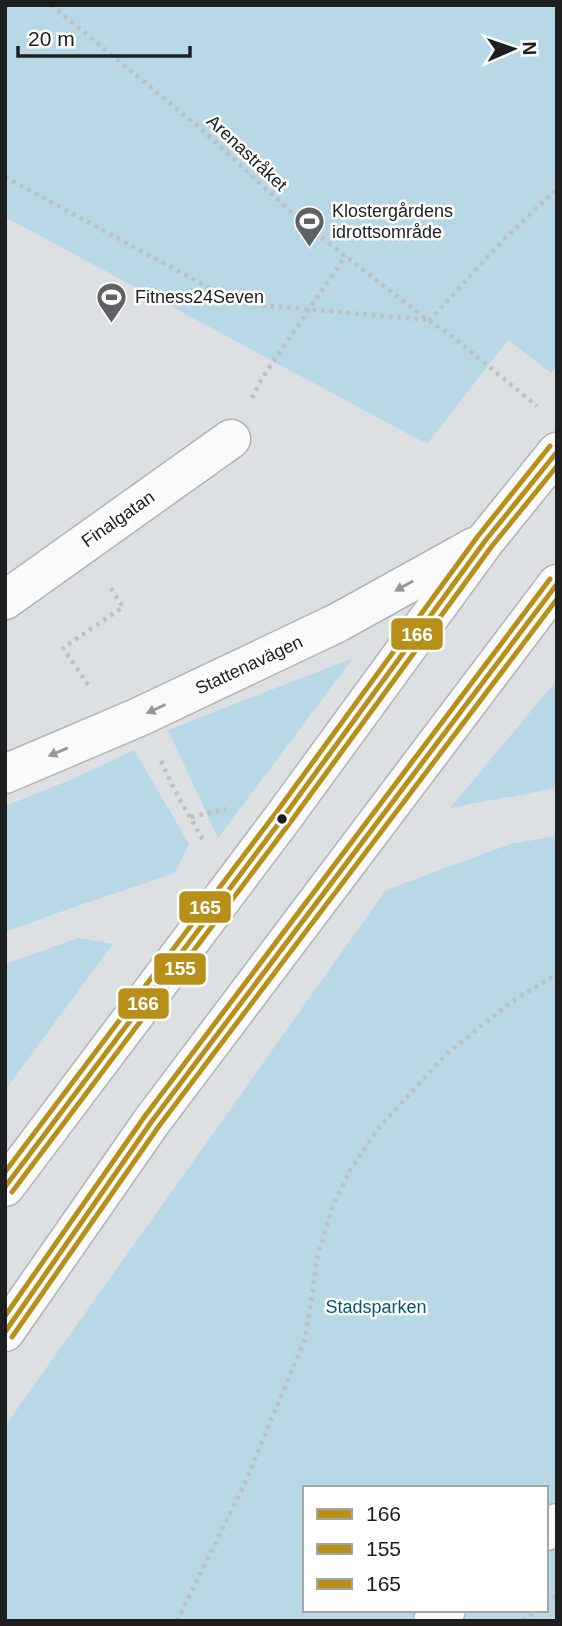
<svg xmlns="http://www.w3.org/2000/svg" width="562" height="1626" viewBox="0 0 562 1626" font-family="Helvetica,sans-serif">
<rect width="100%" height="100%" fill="#dce0e2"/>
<g fill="#b8d8e5" fill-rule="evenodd">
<path d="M 5,5 L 557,5 L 557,366 L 551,373 L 508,340 L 427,444 L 5,217 Z"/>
<path d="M 353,658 L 218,838 L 168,730 Z"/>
<path d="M 557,680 L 557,788 L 450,808 Z"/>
<path d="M 134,750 L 189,844 L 175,873 L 74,907 L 5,932 L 5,806 L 75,778 Z"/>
<path d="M 557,836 L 557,1621 L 5,1621 L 5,1426 L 386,890 L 510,844 ZM 305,1488 L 546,1488 L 546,1610 L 305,1610 Z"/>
<path d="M 78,938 L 113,944 L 5,1090 L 5,964 Z"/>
</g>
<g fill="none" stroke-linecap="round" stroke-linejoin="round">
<defs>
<g id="street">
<path d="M 5,600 L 231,439"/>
<path d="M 546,1531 L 557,1523"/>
<path d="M 433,1621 L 446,1610"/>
</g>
<g id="secondary">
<path d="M 5,774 L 139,717 L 337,623 L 474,547"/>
<path d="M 5,1187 L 282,819 L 485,541 L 557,452"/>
<path d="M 5,1332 L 152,1121 L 557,584"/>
</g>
</defs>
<use href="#street" stroke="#b1b3b5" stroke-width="41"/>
<use href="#secondary" stroke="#b1b3b5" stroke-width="41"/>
<g stroke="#bec0c0" stroke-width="4.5" stroke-dasharray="3.5 5" stroke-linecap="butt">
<path d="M 51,5 L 200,128 L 303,223 L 429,321 L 449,334 L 537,406"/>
<path d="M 5,177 L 237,303 L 428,320"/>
<path d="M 429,321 L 503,240 L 557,189"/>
<path d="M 252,398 L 262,378 L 346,255"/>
<path d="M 88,685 L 63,648 L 123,607 L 110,587"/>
<path d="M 161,761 L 175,791 L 203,840"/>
<path d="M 191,817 L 226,809"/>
<path d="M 546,1603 L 557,1595"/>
<path d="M 177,1621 L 245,1483 L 304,1341 L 311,1304 L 316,1262 L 331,1210 L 349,1172 L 377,1130 L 444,1056 L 511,1002 L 557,974"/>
<path d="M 523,1621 L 537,1610"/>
</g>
<use href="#street" stroke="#fafafb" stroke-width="38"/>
<use href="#secondary" stroke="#fafafb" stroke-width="38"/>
<defs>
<g id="bus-1">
<path d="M 5,1187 L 282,819 L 485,541 L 557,452"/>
<path d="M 5,1332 L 152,1121 L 557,584"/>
</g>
<g id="bus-2">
<path d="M 12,1192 L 289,824 L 492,546 L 557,466"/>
<path d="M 12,1337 L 159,1126 L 557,599"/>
</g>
<g id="bus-3">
<path d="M 5,1172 L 275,814 L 478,536 L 550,446"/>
<path d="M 5,1316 L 145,1116 L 550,579"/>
</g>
</defs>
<use href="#bus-1" stroke="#fff" stroke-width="10"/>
<use href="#bus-2" stroke="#fff" stroke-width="10"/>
<use href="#bus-3" stroke="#fff" stroke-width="10"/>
<use href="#bus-1" stroke="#b88f18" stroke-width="5"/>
<use href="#bus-2" stroke="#b88f18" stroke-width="5"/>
<use href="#bus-3" stroke="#b88f18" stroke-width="5"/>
</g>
<defs><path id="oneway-solid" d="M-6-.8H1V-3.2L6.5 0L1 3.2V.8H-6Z" transform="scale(1.75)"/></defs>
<g fill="#969798">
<use href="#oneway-solid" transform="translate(404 586) rotate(151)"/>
<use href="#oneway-solid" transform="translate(156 709) rotate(155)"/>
<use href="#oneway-solid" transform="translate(58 752) rotate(157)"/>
</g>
<defs>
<symbol id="stadium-pin" viewBox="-11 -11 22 30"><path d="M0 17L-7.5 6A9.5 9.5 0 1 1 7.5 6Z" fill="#5f6263" stroke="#fff"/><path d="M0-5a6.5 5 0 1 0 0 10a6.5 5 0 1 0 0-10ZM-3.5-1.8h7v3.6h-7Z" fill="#fff"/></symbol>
</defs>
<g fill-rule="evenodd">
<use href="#stadium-pin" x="292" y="204" width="35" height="47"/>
<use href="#stadium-pin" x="94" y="280" width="35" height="47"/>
</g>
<circle fill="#1c1e1f" stroke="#fff" stroke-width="2.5" cx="282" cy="819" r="6"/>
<g text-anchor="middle" stroke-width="5" stroke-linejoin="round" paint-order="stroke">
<g font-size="18" fill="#1c1e1f" stroke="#fff">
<text transform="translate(247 153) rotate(43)" y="6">Arenastråket</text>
<text transform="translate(118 519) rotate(-35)" y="6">Finalgatan</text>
<text transform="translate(249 665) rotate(-25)" y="6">Stattenavägen</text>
</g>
<g font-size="18" fill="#1c1e1f" stroke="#fff" text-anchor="start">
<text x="332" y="217">Klostergårdens<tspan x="332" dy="21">idrottsområde</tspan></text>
<text x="135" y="303">Fitness24Seven</text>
</g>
<g font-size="18" fill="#045871" stroke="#fff">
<text x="376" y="1313">Stadsparken</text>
</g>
</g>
<g stroke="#fff" stroke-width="2.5">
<rect x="390" y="617" width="54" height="34" rx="7" fill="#b88f18"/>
<rect x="178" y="890" width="54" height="34" rx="7" fill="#b88f18"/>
<rect x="153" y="952" width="54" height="34" rx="7" fill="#b88f18"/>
<rect x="117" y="987" width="53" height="33" rx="7" fill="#b88f18"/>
</g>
<g font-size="19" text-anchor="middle" font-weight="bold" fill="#fff">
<text x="417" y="641">166</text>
<text x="205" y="914">165</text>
<text x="180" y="975">155</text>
<text x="143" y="1010">166</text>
</g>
<rect width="562" height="1626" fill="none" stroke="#1c1e1f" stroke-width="14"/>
<rect x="303" y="1486" width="245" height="126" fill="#ffffff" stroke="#a4a5a5" stroke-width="2"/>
<rect x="317" y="1509" width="35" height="10" fill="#b88f18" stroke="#a4a5a5" stroke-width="2"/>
<text x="366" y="1521" font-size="21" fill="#1c1e1f">166</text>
<rect x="317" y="1544" width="35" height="10" fill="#b88f18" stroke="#a4a5a5" stroke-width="2"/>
<text x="366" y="1556" font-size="21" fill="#1c1e1f">155</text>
<rect x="317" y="1579" width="35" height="10" fill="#b88f18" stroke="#a4a5a5" stroke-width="2"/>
<text x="366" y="1591" font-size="21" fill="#1c1e1f">165</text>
<g transform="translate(513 49) rotate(88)" stroke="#ffffff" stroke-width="5" paint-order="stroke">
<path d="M0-5L12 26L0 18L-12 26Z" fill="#1c1e1f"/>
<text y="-10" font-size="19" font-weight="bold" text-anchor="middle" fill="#1c1e1f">N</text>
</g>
<path d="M18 46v10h172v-10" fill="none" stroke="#1c1e1f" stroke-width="3.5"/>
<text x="28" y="46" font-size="21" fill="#1c1e1f" stroke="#ffffff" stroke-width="5" paint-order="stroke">20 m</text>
</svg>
